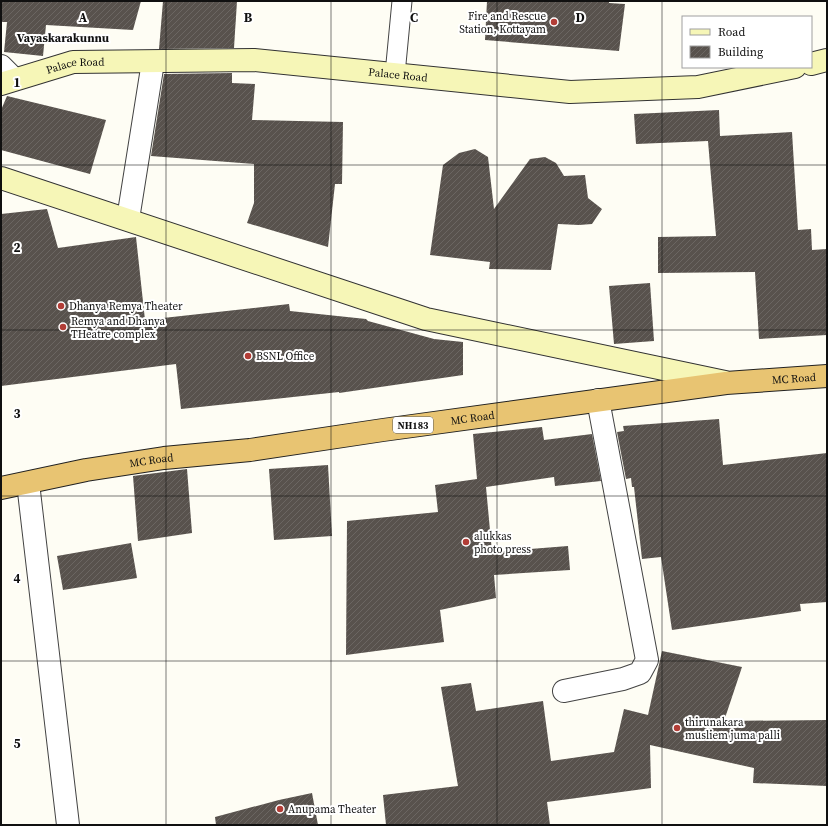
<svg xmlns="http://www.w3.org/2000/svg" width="828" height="826" viewBox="0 0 828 826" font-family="'Source Serif 4',serif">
<defs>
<pattern id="building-hatch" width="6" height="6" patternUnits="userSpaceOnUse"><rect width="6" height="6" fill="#58524d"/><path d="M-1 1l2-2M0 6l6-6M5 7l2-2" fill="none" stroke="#6b6662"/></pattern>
</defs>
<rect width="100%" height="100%" fill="#fefdf4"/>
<g fill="url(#building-hatch)">
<path d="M 1,1 L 141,1 L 133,30 L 46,25 L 43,56 L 4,52 L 7,22 L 1,22 Z"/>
<path d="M 163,1 L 237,1 L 234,48 L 159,49 Z"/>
<path d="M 487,1 L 609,1 L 609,3 L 625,4 L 619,51 L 485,40 Z"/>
<path d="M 232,73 L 232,83 L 255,84 L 252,120 L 343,122 L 342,184 L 335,184 L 328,247 L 247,223 L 254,203 L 254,164 L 151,156 L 164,74 Z"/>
<path d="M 7,96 L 106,120 L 90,174 L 1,150 L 1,110 Z"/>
<path d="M 719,110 L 720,136 L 792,132 L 798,230 L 811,229 L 812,250 L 827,249 L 827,335 L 759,339 L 755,272 L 658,273 L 658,237 L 716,236 L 708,141 L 636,144 L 634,114 Z"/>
<path d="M 475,149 L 488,157 L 494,209 L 530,159 L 545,157 L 556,163 L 564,176 L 585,175 L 588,198 L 602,209 L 592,224 L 579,225 L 558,224 L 551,270 L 489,269 L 490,262 L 430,255 L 443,165 L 459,153 Z"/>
<path d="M 47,209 L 58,248 L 136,237 L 145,320 L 289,304 L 290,311 L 366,319 L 368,321 L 434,339 L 463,342 L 463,375 L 339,393 L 339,392 L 181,409 L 176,364 L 1,386 L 1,214 Z"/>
<path d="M 650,283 L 654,341 L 614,344 L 609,286 Z"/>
<path d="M 719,419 L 723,465 L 827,453 L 827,602 L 800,604 L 801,611 L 672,630 L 661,557 L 642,559 L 634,487 L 632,487 L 631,478 L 626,479 L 617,432 L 624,431 L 623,426 Z"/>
<path d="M 542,427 L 544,440 L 592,434 L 601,481 L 555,486 L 554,477 L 486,487 L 492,552 L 568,546 L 570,570 L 494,575 L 496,598 L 440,610 L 444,642 L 346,655 L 347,521 L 438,512 L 435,485 L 477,479 L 473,434 Z"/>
<path d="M 328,465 L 332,536 L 274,540 L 269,469 Z"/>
<path d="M 187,469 L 192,533 L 138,541 L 133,476 Z"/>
<path d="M 131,543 L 137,578 L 63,590 L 57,556 Z"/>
<path d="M 662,651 L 742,667 L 724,721 L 827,720 L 827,786 L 753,783 L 754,768 L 650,745 L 651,788 L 547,802 L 550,825 L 386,825 L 383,795 L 458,786 L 441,687 L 471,683 L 476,711 L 543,701 L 551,761 L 614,752 L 624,709 L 648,715 Z"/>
<path d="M 312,793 L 318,825 L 216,825 L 215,817 L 279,800 Z"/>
</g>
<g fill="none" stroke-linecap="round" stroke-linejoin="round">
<defs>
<path id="service" d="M 395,74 L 402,1"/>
<path id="pedestrian" d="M 28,483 L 68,825"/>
<g id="minor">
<path d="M 1,66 L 14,79"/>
<path d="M 128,219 L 153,62"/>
<path d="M 564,691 L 623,679 L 640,673 L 647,660 L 598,400"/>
</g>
<g id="secondary">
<path d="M 811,64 L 827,60"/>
<path id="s1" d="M 1,84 L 73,62 L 254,60 L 570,92 L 698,87 L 795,67"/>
<path d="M 1,178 L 426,319 L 725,382"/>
</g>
<g id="trunk">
<path id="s2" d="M 1,488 L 86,470 L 164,458 L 250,450 L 383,430 L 726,383 L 827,376"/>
</g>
</defs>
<use href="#service" stroke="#434343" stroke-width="21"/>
<use href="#pedestrian" stroke="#434343" stroke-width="24"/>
<use href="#minor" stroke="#434343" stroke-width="24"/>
<use href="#secondary" stroke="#323232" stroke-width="24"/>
<use href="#trunk" stroke="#212121" stroke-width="24"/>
<use href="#service" stroke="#fff" stroke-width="19"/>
<use href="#pedestrian" stroke="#fff" stroke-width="22"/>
<use href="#minor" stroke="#fff" stroke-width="22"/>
<use href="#secondary" stroke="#f6f6b7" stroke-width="22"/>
<use href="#trunk" stroke="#e8c472" stroke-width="22"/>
</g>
<path fill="none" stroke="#101010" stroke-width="1" stroke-opacity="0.55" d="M 166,1 L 166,825M 331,1 L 331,825M 497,1 L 497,825M 662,1 L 662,825M 1,165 L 827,165M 1,330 L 827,330M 1,496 L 827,496M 1,661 L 827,661"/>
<g fill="#b23d36" stroke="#fff" stroke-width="1.5">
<circle cx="554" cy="22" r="4"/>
<circle cx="61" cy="306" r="4"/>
<circle cx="63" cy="327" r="4"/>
<circle cx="248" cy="356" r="4"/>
<circle cx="466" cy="542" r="4"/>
<circle cx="677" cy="728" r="4"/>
<circle cx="280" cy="809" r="4"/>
</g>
<g text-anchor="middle" stroke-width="4" stroke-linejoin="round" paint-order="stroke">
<rect fill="#fff" stroke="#585858" stroke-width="1" x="393" y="417" width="40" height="16" rx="3"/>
<g font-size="10" font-weight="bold" fill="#101010">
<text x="413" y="429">NH183</text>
</g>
<g font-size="11" fill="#101010" stroke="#fff" text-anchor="start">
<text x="546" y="20" text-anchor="end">Fire and Rescue<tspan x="546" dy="13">Station, Kottayam</tspan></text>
<text x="69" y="310">Dhanya Remya Theater</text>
<text x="71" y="325">Remya and Dhanya<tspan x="71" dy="13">THeatre complex</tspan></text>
<text x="256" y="360">BSNL Office</text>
<text x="474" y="540">alukkas<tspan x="474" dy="13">photo press</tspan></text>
<text x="685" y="726">thirunakara<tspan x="685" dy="13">musliem juma palli</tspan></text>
<text x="288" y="813">Anupama Theater</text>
</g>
<g font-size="11" fill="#101010" stroke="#fff">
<text dy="4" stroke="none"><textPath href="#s1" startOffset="77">Palace Road</textPath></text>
<text dy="4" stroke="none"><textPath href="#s1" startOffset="401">Palace Road</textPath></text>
<text dy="4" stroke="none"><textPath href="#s2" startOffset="801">MC Road</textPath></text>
<text dy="4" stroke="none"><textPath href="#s2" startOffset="477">MC Road</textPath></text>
<text dy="4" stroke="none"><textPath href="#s2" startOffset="153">MC Road</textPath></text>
</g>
<g font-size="12" font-weight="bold" fill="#101010" stroke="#fff">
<text x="63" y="42">Vayaskarakunnu</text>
</g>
</g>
<g font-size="13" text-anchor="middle" font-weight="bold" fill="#101010" stroke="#fff" stroke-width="4" stroke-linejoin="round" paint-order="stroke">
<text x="83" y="22">A</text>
<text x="248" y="22">B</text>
<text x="414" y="22">C</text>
<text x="580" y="22">D</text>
<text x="17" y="87">1</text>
<text x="17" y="252">2</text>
<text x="17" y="418">3</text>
<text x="17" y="583">4</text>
<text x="17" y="748">5</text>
</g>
<rect width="828" height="826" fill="none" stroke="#101010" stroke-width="4"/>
<rect x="682" y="16" width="130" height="52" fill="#ffffff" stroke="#9f9f9f"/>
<rect x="690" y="29" width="20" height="6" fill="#f6f6b7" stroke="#9f9f9f"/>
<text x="718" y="36" font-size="12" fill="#101010">Road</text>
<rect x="690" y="46" width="20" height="12" fill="url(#building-hatch)" stroke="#9f9f9f"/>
<text x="718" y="56" font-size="12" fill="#101010">Building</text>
</svg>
